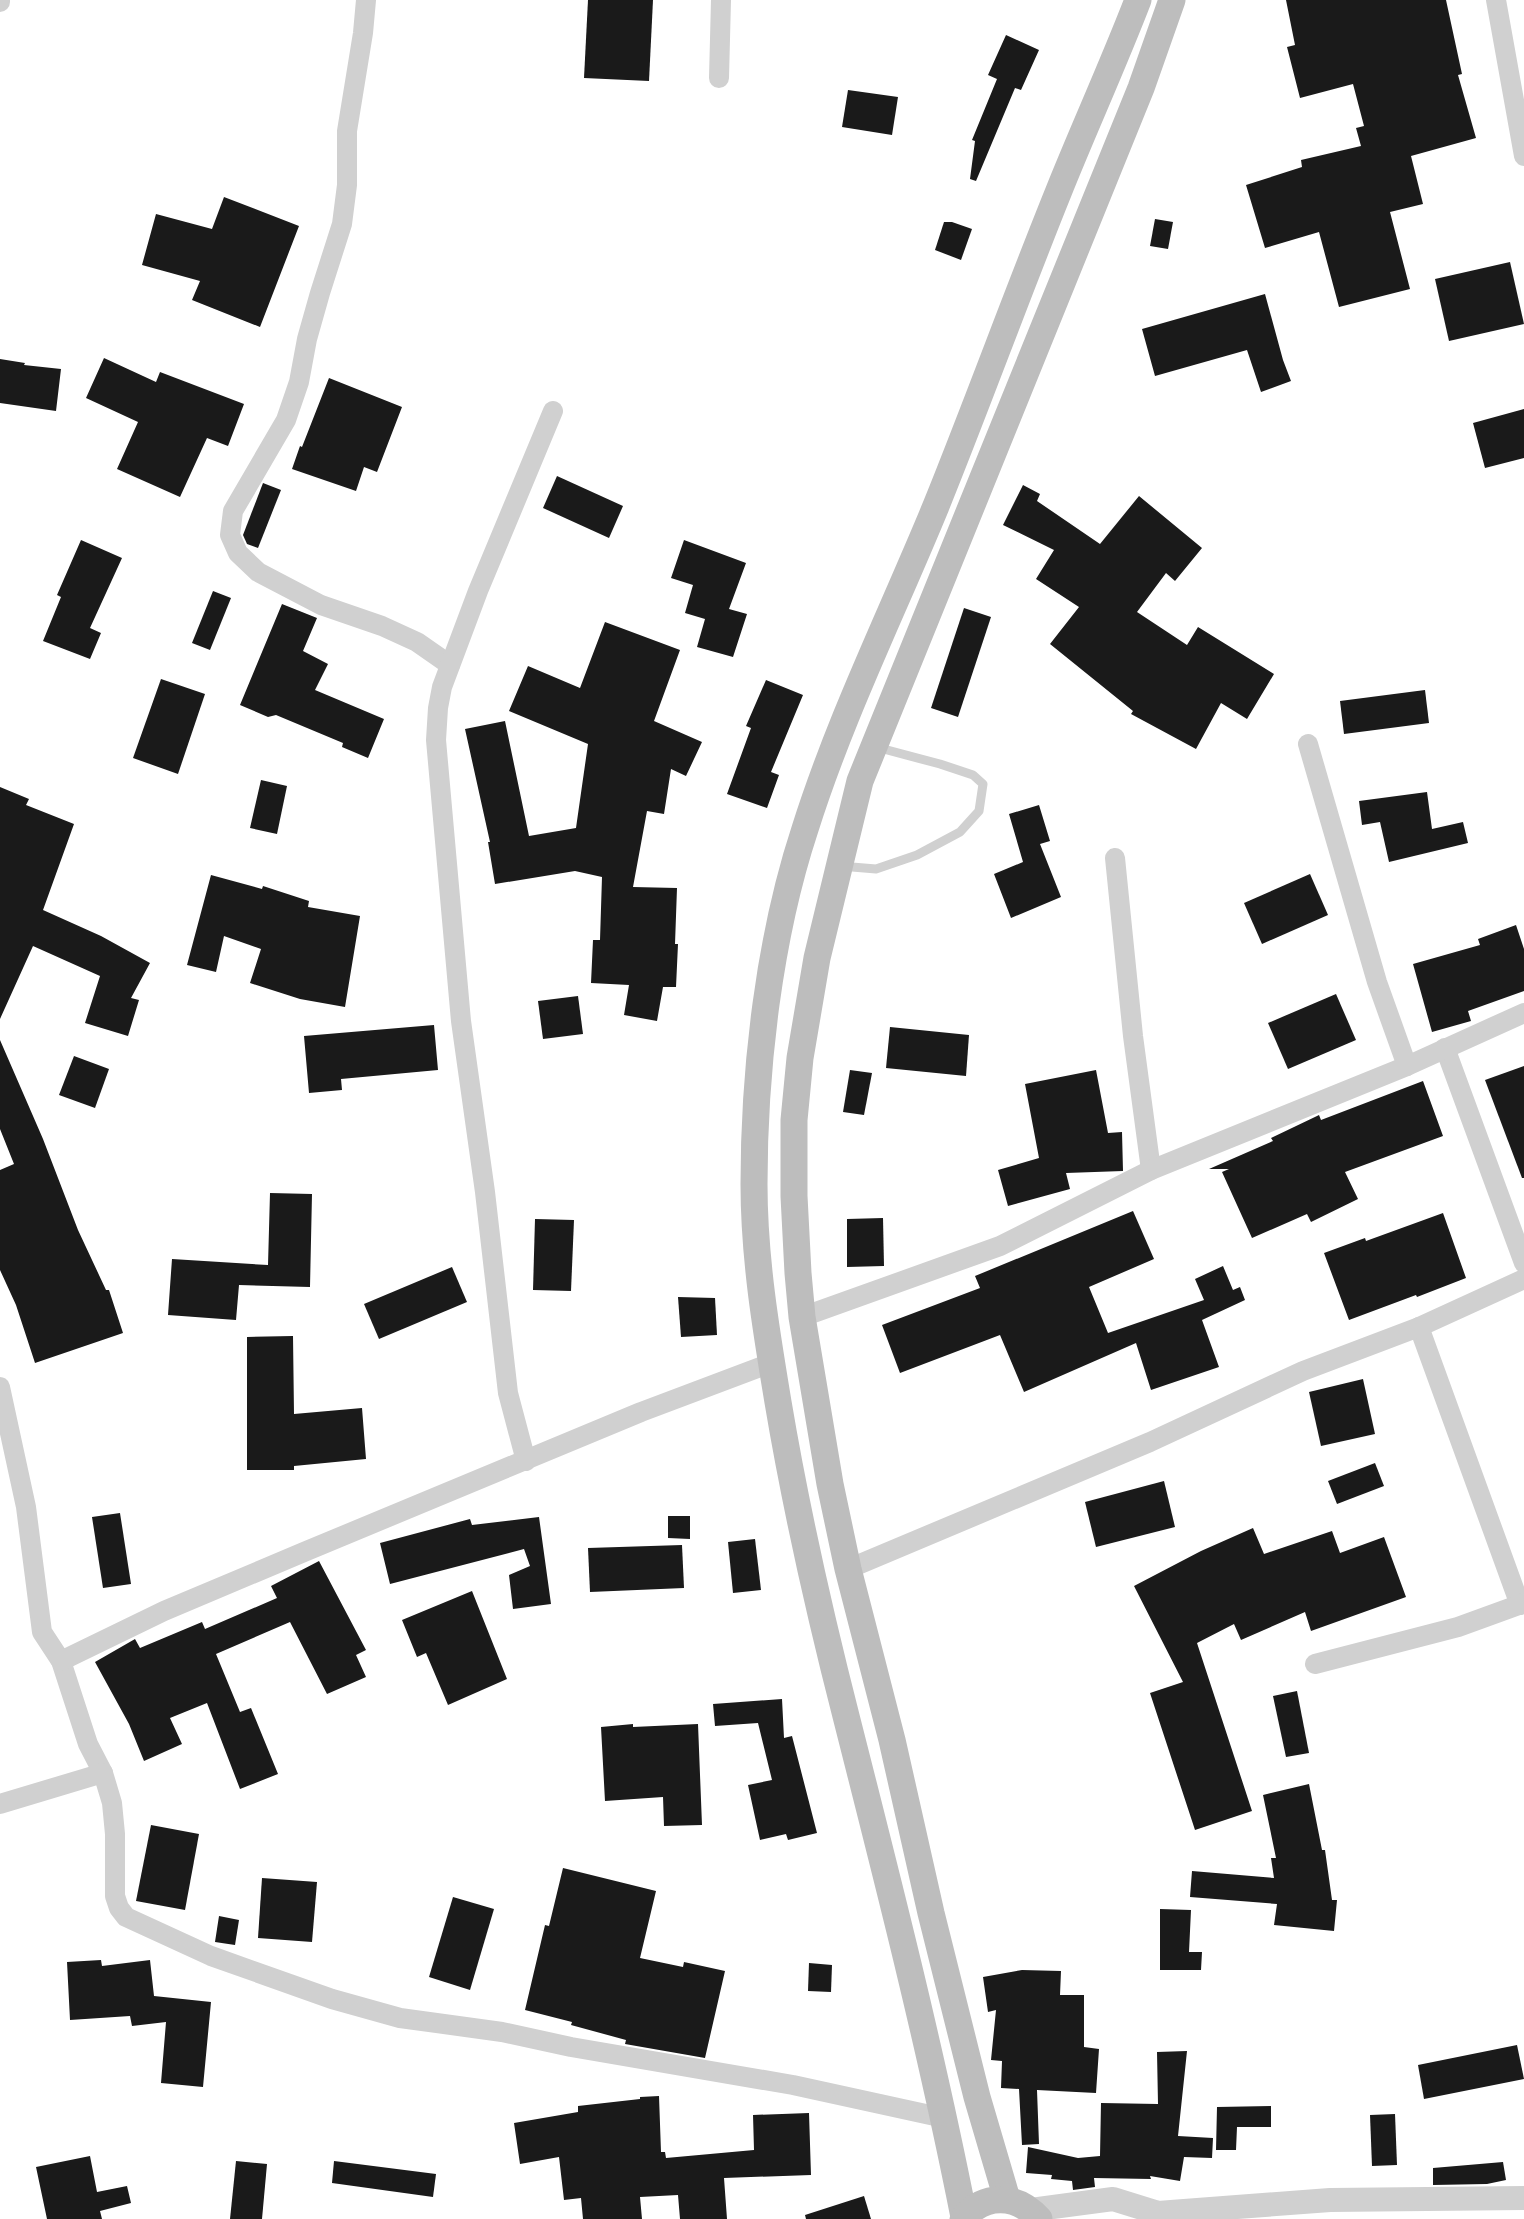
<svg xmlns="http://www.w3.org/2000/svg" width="1524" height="2219" viewBox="0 0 1524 2219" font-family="'Alegreya Sans',sans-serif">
<rect width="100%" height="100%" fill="#fff"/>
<g fill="#1a1a1a">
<path d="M 588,0 L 653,0 L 649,81 L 584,78 Z"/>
<path d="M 1286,0 L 1446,0 L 1462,74 L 1458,75 L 1476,138 L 1411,156 L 1423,204 L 1390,212 L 1410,289 L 1339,307 L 1319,232 L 1265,248 L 1246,185 L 1302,167 L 1301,160 L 1361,146 L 1356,128 L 1364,126 L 1353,84 L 1300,98 L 1287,47 L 1295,45 Z"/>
<path d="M 1006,35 L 1039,50 L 1021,90 L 1015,88 L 976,181 L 970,179 L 975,141 L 972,140 L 997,79 L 988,75 Z"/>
<path d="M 848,90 L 898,97 L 892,135 L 842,127 Z"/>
<path d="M 224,197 L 299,226 L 260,327 L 192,300 L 200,281 L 142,265 L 156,214 L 212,229 Z"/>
<path d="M 1155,219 L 1173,222 L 1168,249 L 1150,246 Z"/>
<path d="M 944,222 L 952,222 L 972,229 L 961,260 L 935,250 Z"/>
<path d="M 1510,262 L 1524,324 L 1449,341 L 1435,279 Z"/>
<path d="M 1265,294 L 1283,360 L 1291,381 L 1261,392 L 1247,350 L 1155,376 L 1142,329 Z"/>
<path d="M 104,358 L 156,382 L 160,372 L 244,404 L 228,446 L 207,438 L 180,497 L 117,469 L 138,422 L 86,398 Z"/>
<path d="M 0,359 L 25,363 L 24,365 L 61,369 L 56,411 L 0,403 Z"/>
<path d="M 329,378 L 402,407 L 377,472 L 364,467 L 356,491 L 292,469 L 300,446 L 302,447 Z"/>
<path d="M 1524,409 L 1524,458 L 1485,468 L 1473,423 Z"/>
<path d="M 557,476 L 623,506 L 609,538 L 543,508 Z"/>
<path d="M 263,483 L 281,490 L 258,548 L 247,544 L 243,535 Z"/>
<path d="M 1023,485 L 1040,494 L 1037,501 L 1100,544 L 1139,496 L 1202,548 L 1175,581 L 1166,573 L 1137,612 L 1187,645 L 1198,627 L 1274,674 L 1247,719 L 1221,703 L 1196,749 L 1131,714 L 1133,711 L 1050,644 L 1079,607 L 1036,579 L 1054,550 L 1003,525 Z"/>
<path d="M 81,540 L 122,558 L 90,628 L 101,633 L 90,659 L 43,641 L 61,597 L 57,595 Z"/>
<path d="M 684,540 L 746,563 L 729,609 L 747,614 L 733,657 L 697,647 L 705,619 L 685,613 L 693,585 L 671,578 Z"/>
<path d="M 213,591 L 231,598 L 210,650 L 192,643 Z"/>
<path d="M 282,604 L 317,618 L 303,651 L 328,664 L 315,690 L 384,719 L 368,758 L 342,747 L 343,743 L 276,715 L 268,717 L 240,705 Z"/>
<path d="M 964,608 L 991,617 L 958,717 L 931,708 Z"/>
<path d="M 605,622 L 680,650 L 654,721 L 702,742 L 686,776 L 671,769 L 664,814 L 647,811 L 633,887 L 677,888 L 675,944 L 678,944 L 676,987 L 663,987 L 657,1021 L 624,1015 L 629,985 L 591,983 L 593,940 L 600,940 L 602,877 L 575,871 L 495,884 L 488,842 L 490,842 L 465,729 L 505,721 L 529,836 L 576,828 L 588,744 L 509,711 L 528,666 L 580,688 Z"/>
<path d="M 161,679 L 205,694 L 178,774 L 133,758 Z"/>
<path d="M 766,680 L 803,695 L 771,772 L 779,775 L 767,808 L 727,794 L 751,728 L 746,726 Z"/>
<path d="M 1425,690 L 1429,723 L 1344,734 L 1340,701 Z"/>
<path d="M 261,780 L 287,786 L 277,834 L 250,828 Z"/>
<path d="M 0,787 L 29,799 L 26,805 L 74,824 L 43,910 L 101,936 L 150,963 L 131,998 L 139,1000 L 128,1036 L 85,1023 L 100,976 L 33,946 L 0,1019 Z"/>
<path d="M 1427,792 L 1432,829 L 1463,822 L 1468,843 L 1389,862 L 1380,822 L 1362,825 L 1359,801 Z"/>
<path d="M 1039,805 L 1050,841 L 1040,844 L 1061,897 L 1011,918 L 994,874 L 1023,862 L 1009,814 Z"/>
<path d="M 1310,874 L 1328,915 L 1262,944 L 1244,903 Z"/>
<path d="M 211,875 L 262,889 L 263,886 L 309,901 L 308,907 L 360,916 L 345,1007 L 300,999 L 250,983 L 261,949 L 224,936 L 216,972 L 187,965 Z"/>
<path d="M 1516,925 L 1524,949 L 1524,991 L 1468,1011 L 1471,1021 L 1432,1032 L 1413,964 L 1480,945 L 1478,939 Z"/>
<path d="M 1336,994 L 1356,1040 L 1288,1069 L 1268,1023 Z"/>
<path d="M 578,996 L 583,1034 L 543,1039 L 538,1001 Z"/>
<path d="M 434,1025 L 438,1070 L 341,1079 L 342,1090 L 309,1093 L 304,1036 Z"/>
<path d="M 890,1027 L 969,1035 L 966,1076 L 886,1068 Z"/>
<path d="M 0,1040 L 43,1139 L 78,1230 L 106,1290 L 109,1290 L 123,1333 L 35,1363 L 16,1305 L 0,1270 L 0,1170 L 14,1164 L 0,1129 Z"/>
<path d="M 74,1056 L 109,1069 L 95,1108 L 59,1095 Z"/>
<path d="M 1524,1066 L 1524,1178 L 1522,1178 L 1485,1080 Z"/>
<path d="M 850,1070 L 872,1073 L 864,1115 L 843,1112 Z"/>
<path d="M 1096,1070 L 1108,1133 L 1122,1132 L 1123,1171 L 1066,1173 L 1070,1189 L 1008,1206 L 998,1170 L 1039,1158 L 1025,1084 Z"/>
<path d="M 1423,1081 L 1443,1136 L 1345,1172 L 1358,1199 L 1311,1222 L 1307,1214 L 1252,1238 L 1222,1172 L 1229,1169 L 1209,1169 L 1273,1141 L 1271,1138 L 1317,1116 L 1319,1115 L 1321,1120 Z"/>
<path d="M 270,1193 L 312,1194 L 310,1287 L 239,1285 L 236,1320 L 168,1315 L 172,1259 L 268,1265 Z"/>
<path d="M 1133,1211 L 1154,1259 L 1089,1287 L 1108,1333 L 1204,1300 L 1195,1279 L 1223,1266 L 1233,1290 L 1240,1287 L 1245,1300 L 1202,1320 L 1219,1367 L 1151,1390 L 1136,1343 L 1024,1392 L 1000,1335 L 900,1373 L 882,1325 L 980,1288 L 975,1276 Z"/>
<path d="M 1443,1213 L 1466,1278 L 1417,1297 L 1416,1295 L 1349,1320 L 1324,1253 L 1365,1238 L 1366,1241 Z"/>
<path d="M 883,1218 L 884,1266 L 847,1267 L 847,1219 Z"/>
<path d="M 535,1219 L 574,1220 L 571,1291 L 533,1290 Z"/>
<path d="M 452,1267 L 467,1302 L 379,1339 L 364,1304 Z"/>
<path d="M 678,1297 L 715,1298 L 717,1335 L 681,1337 Z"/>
<path d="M 293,1336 L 294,1414 L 362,1408 L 366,1459 L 294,1466 L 294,1470 L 247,1470 L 247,1337 Z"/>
<path d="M 1363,1379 L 1375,1434 L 1321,1446 L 1309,1392 Z"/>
<path d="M 1375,1463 L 1384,1486 L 1337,1504 L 1328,1481 Z"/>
<path d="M 1164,1481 L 1175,1527 L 1096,1547 L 1085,1502 Z"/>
<path d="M 120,1513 L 131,1584 L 103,1588 L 92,1517 Z"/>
<path d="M 668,1516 L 690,1516 L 690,1539 L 668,1538 Z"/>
<path d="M 539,1517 L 551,1604 L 513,1609 L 509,1575 L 530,1566 L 524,1549 L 390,1584 L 380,1543 L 470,1519 L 472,1525 Z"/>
<path d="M 1253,1528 L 1264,1554 L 1332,1531 L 1340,1553 L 1384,1537 L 1406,1597 L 1311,1631 L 1305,1612 L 1241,1640 L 1234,1624 L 1197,1643 L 1252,1811 L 1195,1830 L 1150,1693 L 1183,1682 L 1134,1586 L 1201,1551 Z"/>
<path d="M 755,1539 L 761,1590 L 733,1593 L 728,1542 Z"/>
<path d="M 682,1545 L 684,1588 L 590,1592 L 588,1548 Z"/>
<path d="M 319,1561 L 366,1650 L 356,1655 L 366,1677 L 327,1694 L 290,1622 L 216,1654 L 240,1712 L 251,1708 L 278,1774 L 240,1789 L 207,1703 L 170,1718 L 182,1744 L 144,1761 L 129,1724 L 95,1662 L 135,1639 L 140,1648 L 202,1622 L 205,1629 L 277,1598 L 271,1586 Z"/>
<path d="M 472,1591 L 507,1679 L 448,1705 L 426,1653 L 417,1657 L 402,1620 Z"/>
<path d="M 1297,1691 L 1309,1753 L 1286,1757 L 1273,1696 Z"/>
<path d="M 782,1699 L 784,1738 L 792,1736 L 817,1833 L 788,1840 L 786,1834 L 760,1840 L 748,1785 L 772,1780 L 758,1723 L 715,1726 L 713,1704 Z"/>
<path d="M 633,1724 L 633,1727 L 698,1724 L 702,1825 L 664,1826 L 663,1797 L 605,1801 L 601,1727 Z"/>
<path d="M 1309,1784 L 1322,1850 L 1325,1850 L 1332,1900 L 1337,1900 L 1334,1931 L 1274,1925 L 1277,1904 L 1190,1897 L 1192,1871 L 1274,1878 L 1271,1858 L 1276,1858 L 1263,1795 Z"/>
<path d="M 151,1825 L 199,1834 L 185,1910 L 136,1901 Z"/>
<path d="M 563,1868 L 656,1891 L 640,1958 L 683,1967 L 684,1962 L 725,1971 L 705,2058 L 625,2044 L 626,2040 L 571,2025 L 572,2022 L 525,2010 L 545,1925 L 549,1926 Z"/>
<path d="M 262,1878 L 317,1882 L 312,1942 L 258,1938 Z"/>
<path d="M 453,1897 L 494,1909 L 470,1990 L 429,1977 Z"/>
<path d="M 1160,1909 L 1191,1910 L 1189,1952 L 1202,1952 L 1201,1970 L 1160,1970 Z"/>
<path d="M 219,1916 L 239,1920 L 235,1945 L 215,1942 Z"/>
<path d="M 101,1960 L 102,1966 L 150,1960 L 154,1996 L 211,2002 L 203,2087 L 161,2083 L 166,2022 L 132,2026 L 130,2016 L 70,2020 L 67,1962 Z"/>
<path d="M 809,1963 L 832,1965 L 831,1992 L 808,1991 Z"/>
<path d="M 1022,1970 L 1061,1971 L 1060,1995 L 1084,1995 L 1084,2047 L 1099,2049 L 1096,2093 L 1037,2090 L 1039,2144 L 1022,2145 L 1019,2089 L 1001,2088 L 1002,2061 L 991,2060 L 996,2010 L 988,2012 L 983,1977 Z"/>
<path d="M 1517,2045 L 1524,2079 L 1424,2099 L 1418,2065 Z"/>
<path d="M 1187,2051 L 1178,2136 L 1213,2138 L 1212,2158 L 1184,2157 L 1180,2181 L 1150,2176 L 1151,2179 L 1094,2178 L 1095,2187 L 1073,2190 L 1072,2181 L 1051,2179 L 1052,2175 L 1026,2173 L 1028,2147 L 1078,2158 L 1100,2156 L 1101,2103 L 1158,2104 L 1157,2052 Z"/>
<path d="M 659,2096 L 661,2152 L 665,2152 L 666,2158 L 754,2150 L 753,2115 L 809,2113 L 811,2175 L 724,2178 L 727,2219 L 680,2219 L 678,2195 L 640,2197 L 642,2219 L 583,2219 L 581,2198 L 564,2200 L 559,2157 L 520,2164 L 514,2123 L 578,2112 L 578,2106 L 640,2099 L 640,2097 Z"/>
<path d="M 1271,2106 L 1271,2127 L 1237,2127 L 1236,2150 L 1216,2150 L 1217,2107 Z"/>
<path d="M 1395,2114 L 1397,2165 L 1372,2166 L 1370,2115 Z"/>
<path d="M 90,2156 L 97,2192 L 127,2186 L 131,2203 L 100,2211 L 102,2219 L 47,2219 L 36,2167 Z"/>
<path d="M 236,2161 L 267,2164 L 262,2219 L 230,2219 Z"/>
<path d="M 334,2161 L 436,2174 L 433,2197 L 332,2183 Z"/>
<path d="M 1503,2162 L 1506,2180 L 1487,2184 L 1433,2185 L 1433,2168 Z"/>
<path d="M 864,2196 L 871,2219 L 806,2219 L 805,2215 Z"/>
</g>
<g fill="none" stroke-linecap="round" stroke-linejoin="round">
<path stroke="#d0d0d0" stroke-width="9" d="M 840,866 L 876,869 L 917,855 L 960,832 L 979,811 L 983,784 L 973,775 L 940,764 L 876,747"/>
<g stroke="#d0d0d0" stroke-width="20">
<path d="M 366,0 L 363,33 L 347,131 L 347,185 L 342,224 L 320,293 L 307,339 L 299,382 L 286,420 L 233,511 L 230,535 L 238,553 L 258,572 L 321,605 L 382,626 L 417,642 L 450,665"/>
<path d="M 1496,0 L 1524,156"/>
<path d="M 0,2 L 0,0"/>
<path d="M 719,78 L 721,0"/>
<path d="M 1308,744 L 1377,982 L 1407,1066"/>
<path d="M 1115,858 L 1133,1036 L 1151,1170"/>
<path d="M 1445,1048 L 1524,1263"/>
<path d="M 802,1317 L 1000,1246 L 1151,1170 L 1407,1066 L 1524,1013"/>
<path d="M 1419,1327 L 1520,1605"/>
<path d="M 0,1387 L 26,1507 L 42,1632 L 61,1661 L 88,1744 L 103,1773 L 112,1803 L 115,1834 L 115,1896 L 119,1908 L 126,1917 L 211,1956 L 332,1999 L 400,2018 L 502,2032 L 571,2047 L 793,2085 L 944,2118"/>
<path d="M 526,1461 L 508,1393 L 485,1192 L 461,1021 L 436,740 L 438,708 L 442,687 L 478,591 L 553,411"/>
<path d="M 848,1569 L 1150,1442 L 1303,1371 L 1419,1327 L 1524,1279"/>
<path d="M 61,1661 L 164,1611 L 304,1552 L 641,1412 L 771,1363"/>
<path d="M 1315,1664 L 1458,1627 L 1524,1603"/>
<path d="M 0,1804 L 103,1773"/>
</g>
<path stroke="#d0d0d0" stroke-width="24" d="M 1031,2210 L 1113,2199 L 1158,2213 L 1330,2200 L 1524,2198"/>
<g stroke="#bdbdbd" stroke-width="27">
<path d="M 1007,2199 L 977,2097 L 931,1913 L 892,1740 L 848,1569 L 830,1484 L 802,1317 L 798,1273 L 794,1196 L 794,1120 L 800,1058 L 817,958 L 860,781 L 1141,88 L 1172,0"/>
<path d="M 964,2217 C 931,2050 889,1885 847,1720 C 820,1615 796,1509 778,1402 C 766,1330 754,1258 754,1184 C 754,1069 769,938 805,829 C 840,718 892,613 936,506 C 978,402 1016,297 1058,193 C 1084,128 1113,65 1138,0"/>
<path d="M 963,2219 C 984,2193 1017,2194 1039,2219"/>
</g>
</g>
</svg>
